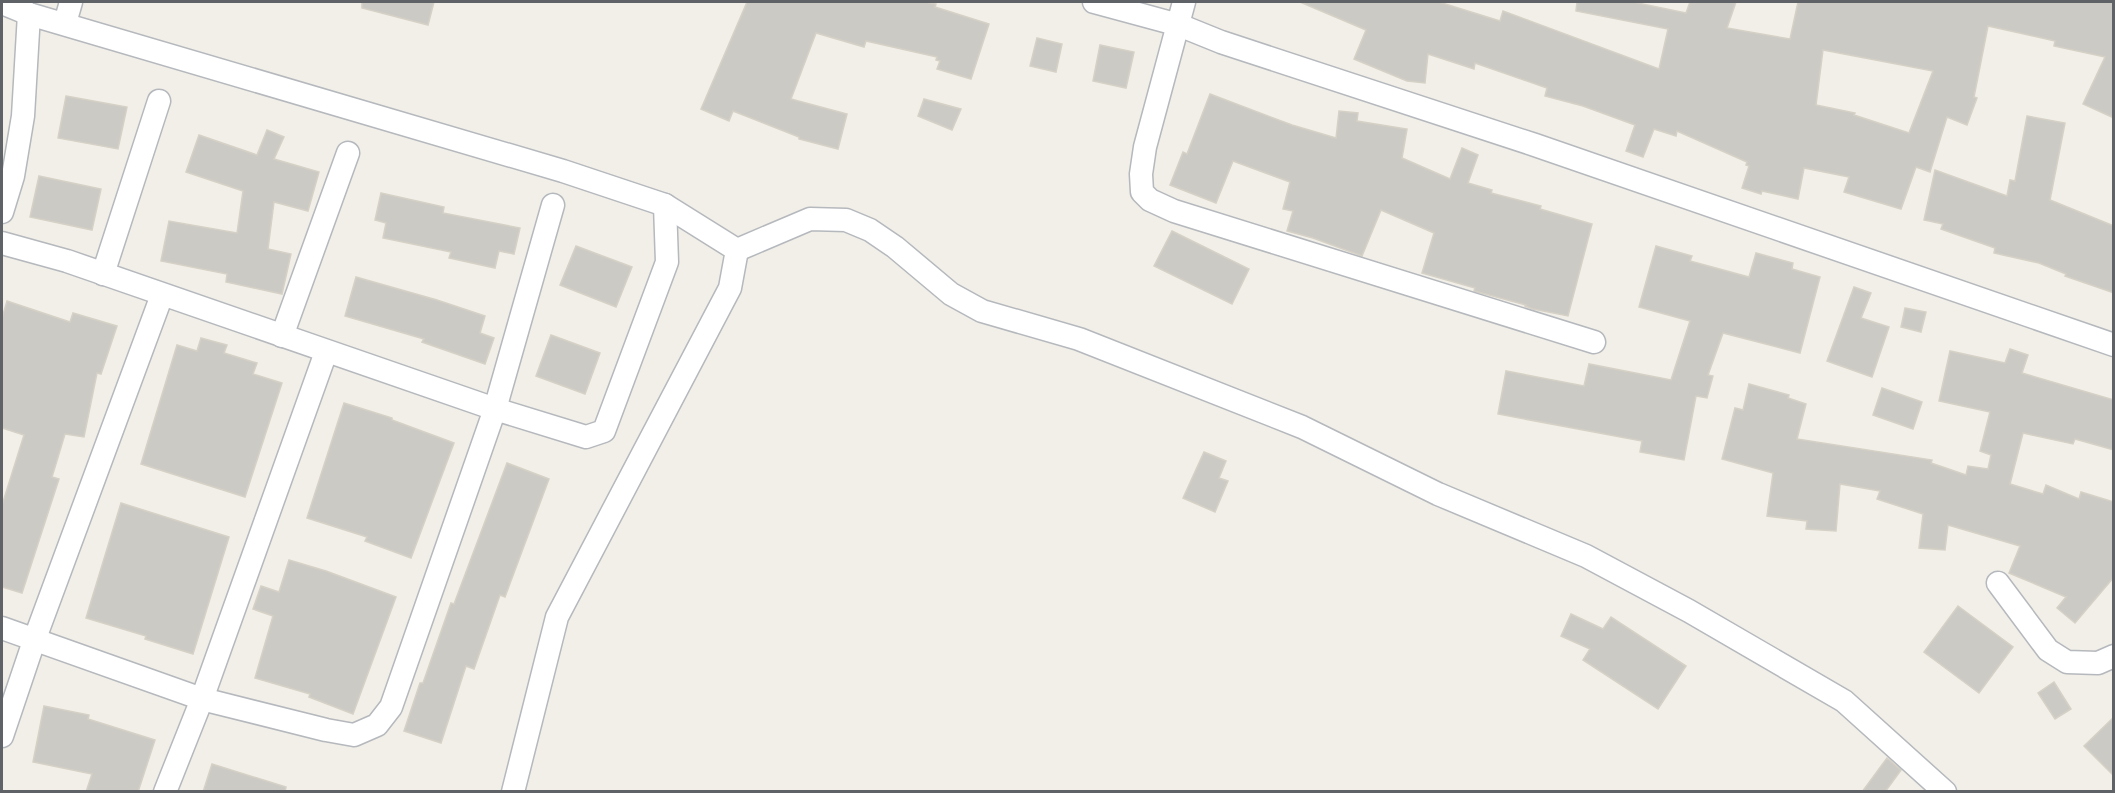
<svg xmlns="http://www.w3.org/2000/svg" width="2115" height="793" viewBox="0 0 2115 793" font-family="Karla,sans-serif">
<rect width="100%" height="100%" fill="#f1efe8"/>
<g fill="#cccac5" stroke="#d6d1c6" stroke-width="1.5" fill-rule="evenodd">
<path d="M 362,2 L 434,2 L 428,25 L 362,8 Z"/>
<path d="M 747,2 L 925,2 L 936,4 L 935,7 L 989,24 L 971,79 L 937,69 L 940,61 L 936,60 L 937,57 L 866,41 L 864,47 L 816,33 L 791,99 L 847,114 L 838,149 L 799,139 L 799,137 L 733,111 L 729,121 L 701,109 Z"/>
<path d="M 1300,2 L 1439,2 L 1500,21 L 1503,11 L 1659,69 L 1668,29 L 1576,11 L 1577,2 L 1633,2 L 1686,13 L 1690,2 L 1736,2 L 1727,28 L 1790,39 L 1798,2 L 2114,2 L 2114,118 L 2083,104 L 2105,57 L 2054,46 L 2055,41 L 1988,26 L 1974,97 L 1977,98 L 1967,125 L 1947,117 L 1930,172 L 1916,167 L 1901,209 L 1844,192 L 1849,177 L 1804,168 L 1798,199 L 1762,191 L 1761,194 L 1742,188 L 1749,166 L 1746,165 L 1747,162 L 1677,131 L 1676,136 L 1654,129 L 1643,157 L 1626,151 L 1635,125 L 1583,106 L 1545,96 L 1547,88 L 1475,63 L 1474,69 L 1428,54 L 1425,83 L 1407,81 L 1354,59 L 1366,30 ZM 1823,50 L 1933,71 L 1909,133 L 1854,115 L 1855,113 L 1816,105 Z"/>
<path d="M 1037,38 L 1062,44 L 1056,72 L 1030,66 Z"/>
<path d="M 1100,45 L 1134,52 L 1126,88 L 1093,81 Z"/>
<path d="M 1210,94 L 1292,125 L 1336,138 L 1339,111 L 1358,113 L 1357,121 L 1407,129 L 1402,158 L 1450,179 L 1462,148 L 1478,155 L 1468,183 L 1492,190 L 1491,193 L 1541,206 L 1540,209 L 1592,224 L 1568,316 L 1533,309 L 1525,306 L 1526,305 L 1474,291 L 1475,288 L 1422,273 L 1434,233 L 1381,210 L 1362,256 L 1313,238 L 1287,231 L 1293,211 L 1283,209 L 1290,182 L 1233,161 L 1216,203 L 1170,185 L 1183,152 L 1187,154 Z"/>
<path d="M 66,96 L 127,107 L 118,149 L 58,138 Z"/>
<path d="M 924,99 L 961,109 L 952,130 L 918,116 Z"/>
<path d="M 2027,116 L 2065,123 L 2050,200 L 2114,226 L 2114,293 L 2065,276 L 2066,274 L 2039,263 L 1994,253 L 1995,248 L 1941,229 L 1943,224 L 1924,220 L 1935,170 L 2007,196 L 2010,180 L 2015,181 Z"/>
<path d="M 267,130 L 284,137 L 274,159 L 319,172 L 308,211 L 274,202 L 268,249 L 291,254 L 282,294 L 226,282 L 227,274 L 161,261 L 169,221 L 237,233 L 243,191 L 186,172 L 199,135 L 257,155 Z"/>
<path d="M 39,176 L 101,189 L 92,230 L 30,217 Z"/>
<path d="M 381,193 L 444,207 L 443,213 L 520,228 L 514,254 L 499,251 L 495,268 L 449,258 L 451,252 L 383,238 L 386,223 L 375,220 Z"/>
<path d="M 1172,231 L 1249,269 L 1232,304 L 1154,266 Z"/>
<path d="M 576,246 L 632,267 L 616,307 L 560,285 Z"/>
<path d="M 1656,246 L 1692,256 L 1690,261 L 1749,277 L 1756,253 L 1793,263 L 1792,269 L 1820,277 L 1800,353 L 1723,333 L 1708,375 L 1713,376 L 1707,398 L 1696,396 L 1684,460 L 1640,452 L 1642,441 L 1498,414 L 1506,371 L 1584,386 L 1589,364 L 1671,380 L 1690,321 L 1639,307 Z"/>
<path d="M 356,277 L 437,300 L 485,316 L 480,333 L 494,338 L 485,364 L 422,342 L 424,339 L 345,316 Z"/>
<path d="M 1854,287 L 1871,293 L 1861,318 L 1889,327 L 1872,377 L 1827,361 Z"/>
<path d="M 7,301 L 70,322 L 73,313 L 117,326 L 101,374 L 97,373 L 84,437 L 65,434 L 52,477 L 59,479 L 22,593 L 2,587 L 2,505 L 24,435 L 2,428 L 2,318 Z"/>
<path d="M 1905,308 L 1926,312 L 1921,332 L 1901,327 Z"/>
<path d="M 551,335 L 600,353 L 585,394 L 536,376 Z"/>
<path d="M 201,338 L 227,345 L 224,353 L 257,363 L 253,374 L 282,383 L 245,497 L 141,464 L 177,345 L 197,351 Z"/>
<path d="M 2010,349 L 2028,355 L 2022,373 L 2114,400 L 2114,450 L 2075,439 L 2073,444 L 2023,433 L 2010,484 L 2043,494 L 2046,485 L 2079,499 L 2081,492 L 2114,502 L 2114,577 L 2075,623 L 2057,608 L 2066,597 L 2009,573 L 2020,546 L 1948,525 L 1945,550 L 1919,548 L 1923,514 L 1877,499 L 1880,491 L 1840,484 L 1836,531 L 1806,529 L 1807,521 L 1767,516 L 1773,473 L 1722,459 L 1735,408 L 1743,410 L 1749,384 L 1789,395 L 1788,398 L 1806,404 L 1797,439 L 1932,460 L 1931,463 L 1966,475 L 1968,466 L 1988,469 L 1991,455 L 1980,451 L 1990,412 L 1939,401 L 1950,351 L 2005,363 Z"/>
<path d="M 1882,388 L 1922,402 L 1913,429 L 1873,415 Z"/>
<path d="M 344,403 L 392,418 L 392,420 L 454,443 L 411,558 L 365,541 L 367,537 L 307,518 Z"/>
<path d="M 1204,452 L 1226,461 L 1219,478 L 1228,481 L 1215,512 L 1183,498 Z"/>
<path d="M 507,463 L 549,479 L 505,597 L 500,595 L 474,669 L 466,666 L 441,743 L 404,731 L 420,683 L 423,683 L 451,603 L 454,604 Z"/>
<path d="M 121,503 L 229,537 L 193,654 L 145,639 L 146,636 L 86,618 Z"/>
<path d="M 289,560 L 326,571 L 396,597 L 353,714 L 309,697 L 310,694 L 255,678 L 273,616 L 253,609 L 261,586 L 279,592 Z"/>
<path d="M 1958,606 L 2013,647 L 1979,693 L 1924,652 Z"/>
<path d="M 1571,614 L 1603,629 L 1611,617 L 1686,666 L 1658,709 L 1583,660 L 1590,649 L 1561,636 Z"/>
<path d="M 2054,682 L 2071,709 L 2055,719 L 2038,693 Z"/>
<path d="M 44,706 L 89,715 L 88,719 L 155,740 L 138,792 L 86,792 L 92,774 L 33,762 Z"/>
<path d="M 2114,717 L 2114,776 L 2084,746 Z"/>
<path d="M 1887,758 L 1901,770 L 1885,792 L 1862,792 Z"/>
<path d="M 212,764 L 286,787 L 285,792 L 203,792 Z"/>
</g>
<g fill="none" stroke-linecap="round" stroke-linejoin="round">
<defs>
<g id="minor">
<path d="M 1094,2 L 1179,25 L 1221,42 L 1535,145 L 2114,345"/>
<path d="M 1184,2 L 1145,147 L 1141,174 L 1142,192 L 1150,200 L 1174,211 L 1594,342"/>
<path d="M 2,3 L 29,14 L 563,171 L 665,205 L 737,250 L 730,288 L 557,617 L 513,792"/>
<path d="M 65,23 L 71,2"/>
<path d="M 2,212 L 13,176 L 23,116 L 29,14"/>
<path d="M 2,243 L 67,261 L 495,409 L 586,437 L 604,431 L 667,262 L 665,205"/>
<path d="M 737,250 L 810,219 L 846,220 L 870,230 L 895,247 L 951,294 L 982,311 L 1079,339 L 1302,427 L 1438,494 L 1586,556 L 1689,611 L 1844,701 L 1945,792"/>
<path d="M 103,274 L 159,101"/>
<path d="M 282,336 L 348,153"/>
<path d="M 1998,583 L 2048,650 L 2067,662 L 2098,663 L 2114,656"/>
<path d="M 2,628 L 202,699 L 326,730 L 354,735 L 377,725 L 391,707 L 495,409 L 553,205"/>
<path d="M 2,736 L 34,641 L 162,295"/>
<path d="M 165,792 L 202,699 L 326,352"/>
</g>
</defs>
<use href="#minor" stroke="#b5b8bc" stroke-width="25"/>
<use href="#minor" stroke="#fff" stroke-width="22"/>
</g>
<rect width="2115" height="793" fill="none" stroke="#5f6368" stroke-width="6"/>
</svg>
